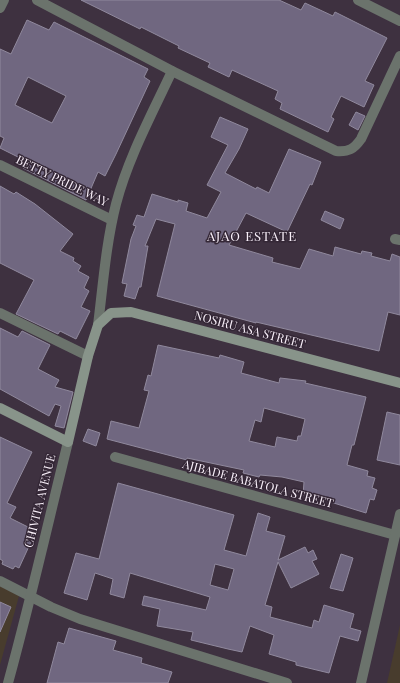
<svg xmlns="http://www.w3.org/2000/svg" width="400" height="683" viewBox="0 0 400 683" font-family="'Playfair Display',serif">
<rect width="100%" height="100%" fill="#3e3140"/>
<g fill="#483c2d">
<path d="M 0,586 L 19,596 L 0,665 Z"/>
<path d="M 400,625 L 400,683 L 387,683 Z"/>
</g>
<g fill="#706780" stroke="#90899d" fill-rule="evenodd">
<path d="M 81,0 L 279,0 L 301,10 L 305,3 L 333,16 L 335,12 L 387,38 L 365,81 L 374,85 L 364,107 L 341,96 L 331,117 L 334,119 L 328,132 L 280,109 L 282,103 L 275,99 L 278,91 L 232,70 L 229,77 L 208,67 L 210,63 L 178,48 L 179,46 L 141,27 L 140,29 Z"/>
<path d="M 27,20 L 49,30 L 54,22 L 148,69 L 144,77 L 150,81 L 116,154 L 105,176 L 98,172 L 86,200 L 23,168 L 26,161 L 0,148 L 4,138 L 0,136 L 0,49 L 11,54 ZM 28,77 L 66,96 L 52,123 L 15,105 Z"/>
<path d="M 356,112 L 365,116 L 358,130 L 349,125 Z"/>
<path d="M 220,117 L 248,129 L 239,149 L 225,173 L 256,189 L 257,187 L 269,193 L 289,149 L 321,162 L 312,185 L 310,184 L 287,232 L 246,213 L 229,245 L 273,258 L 272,262 L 300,269 L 309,249 L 333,256 L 335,247 L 361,254 L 362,251 L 372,253 L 371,256 L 390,261 L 392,254 L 400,257 L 400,315 L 388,312 L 379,351 L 256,322 L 256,323 L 157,296 L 175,224 L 156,219 L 145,246 L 148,246 L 141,287 L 139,287 L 135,299 L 124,296 L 127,284 L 122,283 L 131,239 L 136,226 L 133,225 L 137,215 L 144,217 L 152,194 L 178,202 L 178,200 L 188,203 L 186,211 L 207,218 L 221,192 L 207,185 L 228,145 L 211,137 Z"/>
<path d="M 0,186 L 14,194 L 16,192 L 35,204 L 73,234 L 60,251 L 74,258 L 73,261 L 81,266 L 78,271 L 89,277 L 84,288 L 89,291 L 81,307 L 90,311 L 76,339 L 60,331 L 58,334 L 16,314 L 34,280 L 0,263 Z"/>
<path d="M 325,211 L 344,219 L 340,229 L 321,220 Z"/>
<path d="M 0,328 L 18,337 L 22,331 L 50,345 L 38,369 L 59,380 L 55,387 L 73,392 L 64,428 L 55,426 L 61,406 L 55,404 L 49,416 L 0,389 Z"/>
<path d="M 158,345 L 219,358 L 220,355 L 244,362 L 241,373 L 279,383 L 280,378 L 306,381 L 305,383 L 366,397 L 354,445 L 352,445 L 347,465 L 368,471 L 367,476 L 375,478 L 372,488 L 377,490 L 374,500 L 370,499 L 366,513 L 324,500 L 325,497 L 303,495 L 304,482 L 282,477 L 260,475 L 259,477 L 243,473 L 244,470 L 187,458 L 187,460 L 107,439 L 111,421 L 139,428 L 149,391 L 144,390 L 148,375 L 151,376 ZM 264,408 L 305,419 L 301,436 L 298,436 L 297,441 L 277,437 L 275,447 L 249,441 L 255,420 L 261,422 Z"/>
<path d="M 387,412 L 400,415 L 400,465 L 377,460 Z"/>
<path d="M 88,429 L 100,433 L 96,446 L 83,441 Z"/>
<path d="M 0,437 L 32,452 L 7,503 L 16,507 L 10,518 L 36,531 L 19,568 L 15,566 L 13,569 L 2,564 L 3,561 L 0,559 Z"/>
<path d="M 118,483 L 234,515 L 224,550 L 246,556 L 258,513 L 270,517 L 266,531 L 285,536 L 278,560 L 305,547 L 308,553 L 313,550 L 317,559 L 312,561 L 319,574 L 291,588 L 278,562 L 265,605 L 272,607 L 270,617 L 312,628 L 314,620 L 319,622 L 324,605 L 354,614 L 350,628 L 361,631 L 358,641 L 340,636 L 329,673 L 296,665 L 296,662 L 269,654 L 274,635 L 250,626 L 242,652 L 228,649 L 191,640 L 193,632 L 157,626 L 160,609 L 142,605 L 144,596 L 206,610 L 210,597 L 130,573 L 124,598 L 110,594 L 113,579 L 95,573 L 87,600 L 64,593 L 76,553 L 99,559 ZM 215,564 L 234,569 L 228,590 L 210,585 Z"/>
<path d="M 341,554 L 353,558 L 343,591 L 330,588 Z"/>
<path d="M 0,602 L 11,607 L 0,632 Z"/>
<path d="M 69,628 L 116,641 L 113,650 L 142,658 L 141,663 L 172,672 L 168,683 L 47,683 L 58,642 L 64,644 Z"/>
</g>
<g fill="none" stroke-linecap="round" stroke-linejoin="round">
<g stroke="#6b736c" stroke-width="10">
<path d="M 37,0 L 172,71 L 336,151 C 349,152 354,149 361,139 L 400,56"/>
<path d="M 358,0 L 400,21"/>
<path d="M 0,8 L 4,0"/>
<path d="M 0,165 L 112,220"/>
<path d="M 395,239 L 400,240"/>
<path d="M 0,313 L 88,356"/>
<path d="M 98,325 C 103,285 106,243 116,204 C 128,158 152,114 172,71"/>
<path d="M 115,457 L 395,535"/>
<path d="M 0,581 L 51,607 L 80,619 L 287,683"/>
<path d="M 8,683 C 30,603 48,523 68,442"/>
<path d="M 361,683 L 400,514"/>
</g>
<path stroke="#88948a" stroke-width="10" d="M 0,408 L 68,442 L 88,356 L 98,325 L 111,313 L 131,312 L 400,383"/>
</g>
<g text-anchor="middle" stroke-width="3" stroke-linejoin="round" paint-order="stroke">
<g font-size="12" fill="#f9f0fa" stroke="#342736">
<text transform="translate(62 181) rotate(26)" y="4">BETTY PRIDE WAY</text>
<text transform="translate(250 330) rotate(15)" y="4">NOSIRU ASA STREET</text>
<text transform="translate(258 484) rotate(15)" y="4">AJIBADE BABATOLA STREET</text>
<text transform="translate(40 501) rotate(-76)" y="4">CHIVITA AVENUE</text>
</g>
<g font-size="13" letter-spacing="1" fill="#f9f0fa" stroke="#342736">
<text x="252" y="241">AJAO ESTATE</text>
</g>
</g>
</svg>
